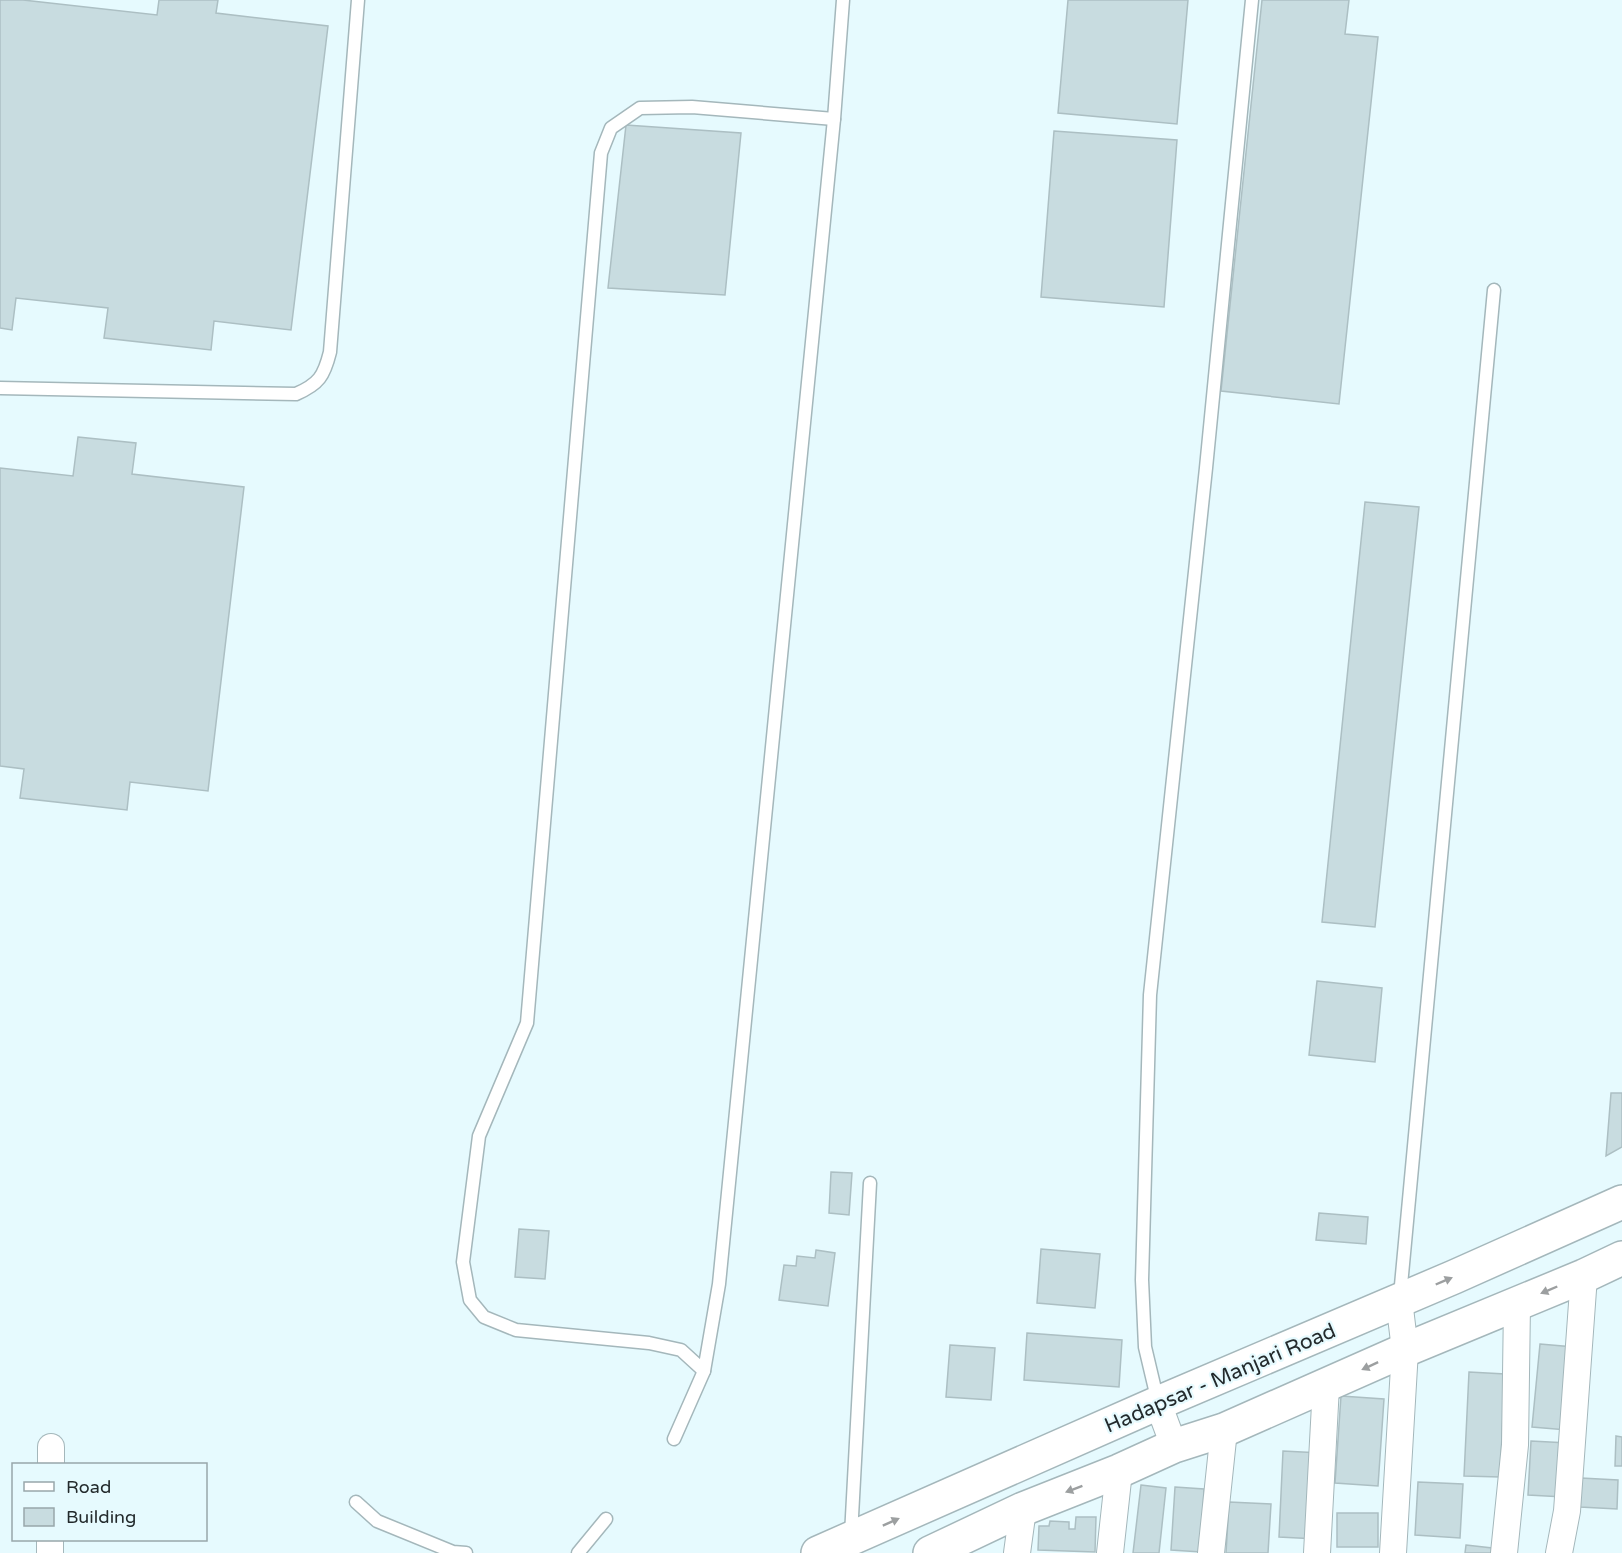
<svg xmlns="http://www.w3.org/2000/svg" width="1622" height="1553" viewBox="0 0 1622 1553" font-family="'Varela Round',sans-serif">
<rect width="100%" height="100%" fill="#e6fafe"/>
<g fill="#c8dce0" stroke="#acbfc3" stroke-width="1.5">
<path d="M 0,0 L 23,0 L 157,15 L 159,0 L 218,0 L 216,13 L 328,26 L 291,330 L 214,321 L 211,350 L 104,338 L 108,308 L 16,298 L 12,330 L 0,328 Z"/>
<path d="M 1068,0 L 1188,0 L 1177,124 L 1058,113 Z"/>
<path d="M 1262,0 L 1349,0 L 1345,34 L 1378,37 L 1339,404 L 1221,391 Z"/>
<path d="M 626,125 L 741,133 L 725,295 L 608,288 Z"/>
<path d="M 1054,131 L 1177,140 L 1164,307 L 1041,297 Z"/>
<path d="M 78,437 L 136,443 L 132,474 L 244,487 L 208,791 L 130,782 L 127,810 L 20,798 L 24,769 L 0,766 L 0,468 L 73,476 Z"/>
<path d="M 1365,502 L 1419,507 L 1375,927 L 1322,922 Z"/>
<path d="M 1317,981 L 1382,988 L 1375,1062 L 1309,1055 Z"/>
<path d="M 1611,1093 L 1622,1093 L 1622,1147 L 1606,1156 Z"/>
<path d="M 831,1172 L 852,1173 L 849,1215 L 829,1213 Z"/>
<path d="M 1319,1213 L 1368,1217 L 1366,1244 L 1316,1240 Z"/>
<path d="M 519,1229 L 549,1231 L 545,1279 L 515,1277 Z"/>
<path d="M 1041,1249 L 1100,1254 L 1095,1308 L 1037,1303 Z"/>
<path d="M 816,1250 L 835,1253 L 828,1306 L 779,1300 L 784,1265 L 796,1266 L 797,1256 L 815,1258 Z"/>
<path d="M 1027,1333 L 1122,1340 L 1119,1387 L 1024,1380 Z"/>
<path d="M 1540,1344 L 1574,1347 L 1567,1430 L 1532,1427 Z"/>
<path d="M 950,1345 L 995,1348 L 991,1400 L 946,1397 Z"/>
<path d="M 1469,1372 L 1505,1374 L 1500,1477 L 1464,1476 Z"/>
<path d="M 1341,1396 L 1384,1399 L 1378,1486 L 1335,1483 Z"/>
<path d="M 1616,1436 L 1622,1437 L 1622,1466 L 1615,1466 Z"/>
<path d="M 1531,1441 L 1568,1443 L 1564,1497 L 1528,1495 Z"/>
<path d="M 1283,1451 L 1321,1453 L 1317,1539 L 1279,1537 Z"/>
<path d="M 1581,1478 L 1618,1480 L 1617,1509 L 1580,1507 Z"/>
<path d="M 1418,1482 L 1463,1484 L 1460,1538 L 1415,1535 Z"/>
<path d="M 1141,1485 L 1166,1488 L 1159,1553 L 1133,1553 Z"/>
<path d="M 1175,1487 L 1204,1489 L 1201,1552 L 1171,1550 Z"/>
<path d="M 1229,1502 L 1271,1504 L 1268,1553 L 1226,1553 Z"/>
<rect x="1337" y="1513" width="41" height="34"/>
<path d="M 1076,1517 L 1096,1517 L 1095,1552 L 1038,1550 L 1039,1526 L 1049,1526 L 1050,1521 L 1069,1522 L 1069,1529 L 1075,1529 Z"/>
<path d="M 1466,1545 L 1501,1549 L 1501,1553 L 1465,1553 Z"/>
</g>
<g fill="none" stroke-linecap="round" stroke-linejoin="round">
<defs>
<g id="lane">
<path d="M 0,388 L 296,394 C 319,384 324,376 330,352 L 358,0"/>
<path d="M 1400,1296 L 1494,290"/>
<path d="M 704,1371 L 681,1350 L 649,1343 L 516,1330 L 484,1317 L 470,1300 L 463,1262 L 479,1136 L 527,1023 L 601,153 L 611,128 L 640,108 L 692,107 L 834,119"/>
<path d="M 1158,1402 L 1145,1347 L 1142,1280 L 1150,995 L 1206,468 L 1252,0"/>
<path d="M 674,1439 L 704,1371 L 719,1284 L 834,119 L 843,0"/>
<path d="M 356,1502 L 377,1521 L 453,1552 L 466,1553"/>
<path d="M 851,1535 L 870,1183"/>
<path d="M 578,1553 L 606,1519"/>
</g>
<g id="street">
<path d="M 1158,1403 L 1174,1446"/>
<path d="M 51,1464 L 51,1447"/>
<path d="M 50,1553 L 50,1540"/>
<path d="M 1017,1553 L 1023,1509"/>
<path d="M 1110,1553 L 1119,1471"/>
<path d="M 1211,1553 L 1224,1430"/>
<path d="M 1317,1553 L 1326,1386"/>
<path d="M 1393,1553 L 1405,1350 L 1399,1300"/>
<path d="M 1504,1553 L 1515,1445 L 1517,1304"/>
<path d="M 1559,1553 L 1567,1511 L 1584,1276"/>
</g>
<g id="primary">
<path d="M 818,1553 L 1158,1403 L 1454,1277 L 1622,1202"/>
<path d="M 930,1553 L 1023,1509 L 1119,1471 L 1174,1446 L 1224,1430 L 1405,1350 L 1584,1276 L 1622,1258"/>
</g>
</defs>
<use href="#lane" stroke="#a4b7bb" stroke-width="15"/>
<use href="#street" stroke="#a4b7bb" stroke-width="28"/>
<use href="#primary" stroke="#a4b7bb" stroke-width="36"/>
<use href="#lane" stroke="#fff" stroke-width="12"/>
<use href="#street" stroke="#fff" stroke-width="26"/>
<use href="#primary" stroke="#fff" stroke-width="33"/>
</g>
<defs><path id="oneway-solid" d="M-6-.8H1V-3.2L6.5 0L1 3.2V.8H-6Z" transform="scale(1.5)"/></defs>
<g fill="#9c9fa0">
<use href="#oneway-solid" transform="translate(1444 1281) rotate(-23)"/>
<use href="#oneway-solid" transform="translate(1549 1290) rotate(157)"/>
<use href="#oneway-solid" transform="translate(1370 1366) rotate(155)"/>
<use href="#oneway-solid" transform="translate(1074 1489) rotate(159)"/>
<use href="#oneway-solid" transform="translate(891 1522) rotate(-24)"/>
</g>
<g text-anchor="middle" stroke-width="4.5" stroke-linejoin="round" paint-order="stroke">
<g font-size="21" fill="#232a2c" stroke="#e6fafe">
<text transform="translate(1220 1378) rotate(-23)" y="7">Hadapsar - Manjari Road</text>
</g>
</g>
<rect x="12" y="1463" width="195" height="78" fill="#e6fafe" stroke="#98a7aa" stroke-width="1.5"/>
<rect x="24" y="1482" width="30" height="9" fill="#ffffff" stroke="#98a7aa" stroke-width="1.5"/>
<text x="66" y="1493" font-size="18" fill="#232a2c">Road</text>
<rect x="24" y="1508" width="30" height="18" fill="#c8dce0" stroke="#98a7aa" stroke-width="1.5"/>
<text x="66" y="1523" font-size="18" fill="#232a2c">Building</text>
</svg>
